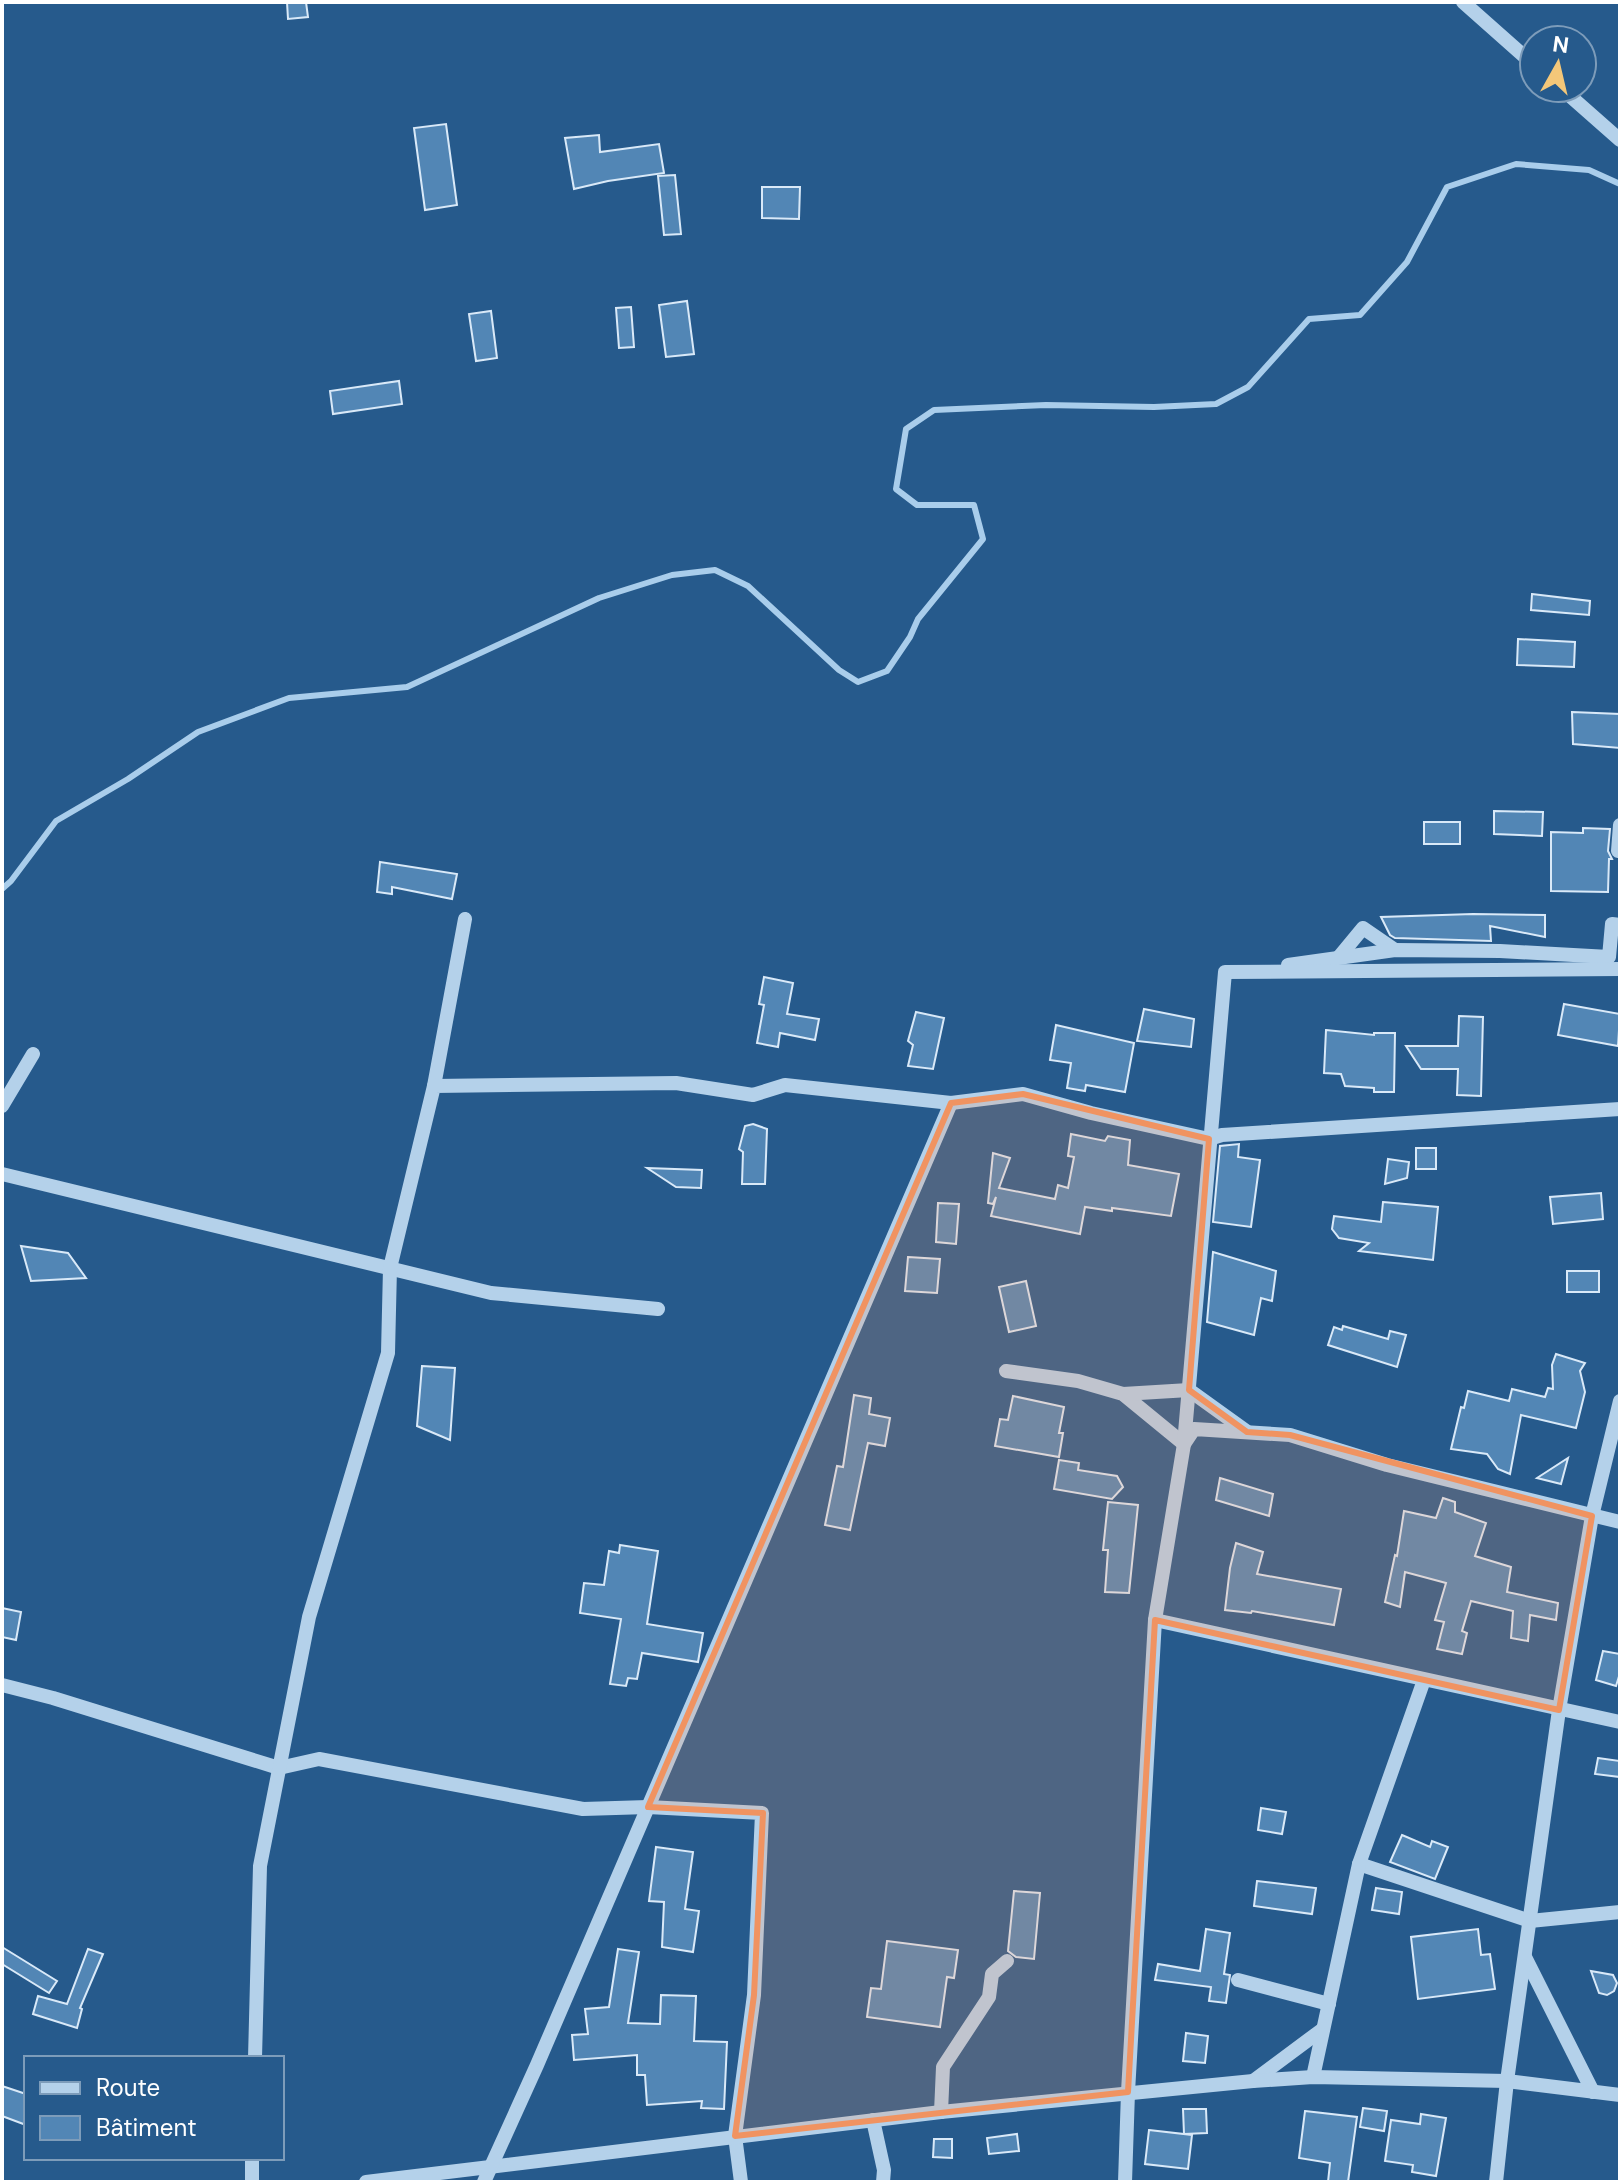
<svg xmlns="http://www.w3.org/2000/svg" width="1622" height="2184" viewBox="0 0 1622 2184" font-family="'DM Sans',sans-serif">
<rect width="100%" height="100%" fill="#265a8c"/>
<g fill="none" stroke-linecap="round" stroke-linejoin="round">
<path stroke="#a9cdeb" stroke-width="6" d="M 2,889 L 11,881 L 56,821 L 128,779 L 198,732 L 289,698 L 407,687 L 599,598 L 672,575 L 715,570 L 748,586 L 839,670 L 858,682 L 887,671 L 910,637 L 918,619 L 983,539 L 974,505 L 917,505 L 896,489 L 906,429 L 934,410 L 1046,405 L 1154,407 L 1216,404 L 1248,387 L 1309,319 L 1360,315 L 1407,262 L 1447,187 L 1516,164 L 1589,170 L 1620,184"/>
</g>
<g fill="#5286b5" stroke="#d9e9f8" stroke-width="2">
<path d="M 287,2 L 306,2 L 308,17 L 288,19 Z"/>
<path d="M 446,124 L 457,205 L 425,210 L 414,128 Z"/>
<path d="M 599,135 L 600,152 L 659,144 L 664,173 L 608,181 L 574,189 L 565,138 Z"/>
<path d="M 675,175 L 681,234 L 664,235 L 658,176 Z"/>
<path d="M 762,187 L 800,187 L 799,219 L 762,218 Z"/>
<path d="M 687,301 L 694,354 L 666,357 L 659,305 Z"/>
<path d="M 631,307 L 634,347 L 619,348 L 616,308 Z"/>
<path d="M 491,311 L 497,358 L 476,361 L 469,314 Z"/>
<path d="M 399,381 L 402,404 L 333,414 L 330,391 Z"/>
<path d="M 1532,594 L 1590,601 L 1589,615 L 1531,610 Z"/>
<path d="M 1518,639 L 1575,642 L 1574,667 L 1517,665 Z"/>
<path d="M 1572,712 L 1620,714 L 1620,748 L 1573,744 Z"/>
<path d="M 1494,811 L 1543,812 L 1542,836 L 1494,834 Z"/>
<rect x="1424" y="822" width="36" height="22"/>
<path d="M 1583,828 L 1610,829 L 1608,851 L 1612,859 L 1609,859 L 1608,892 L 1551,891 L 1551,832 L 1583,833 Z"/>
<path d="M 380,862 L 457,874 L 452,899 L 392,887 L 392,894 L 377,892 Z"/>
<path d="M 1473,914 L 1545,915 L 1545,937 L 1490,926 L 1491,941 L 1395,938 L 1390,935 L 1381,917 Z"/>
<path d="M 764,977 L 793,983 L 787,1014 L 819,1019 L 815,1040 L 780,1033 L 778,1047 L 757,1043 L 764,1005 L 759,1004 Z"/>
<path d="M 1564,1004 L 1620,1014 L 1618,1046 L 1558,1035 Z"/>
<path d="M 1144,1009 L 1194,1019 L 1191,1047 L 1137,1041 Z"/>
<path d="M 916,1012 L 944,1018 L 933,1069 L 908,1066 L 913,1045 L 908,1041 Z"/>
<path d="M 1459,1016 L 1483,1017 L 1481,1096 L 1457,1095 L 1458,1069 L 1421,1069 L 1406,1046 L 1458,1046 Z"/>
<path d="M 1056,1025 L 1134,1043 L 1125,1092 L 1086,1085 L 1085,1091 L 1067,1088 L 1071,1063 L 1050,1060 Z"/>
<path d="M 1326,1030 L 1374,1035 L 1374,1033 L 1395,1033 L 1394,1092 L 1374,1092 L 1374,1088 L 1345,1086 L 1341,1074 L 1324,1073 Z"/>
<path d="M 753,1124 L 767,1129 L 765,1184 L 742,1184 L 743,1152 L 739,1149 L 745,1126 Z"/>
<path d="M 1071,1134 L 1105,1141 L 1108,1136 L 1130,1140 L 1128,1165 L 1179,1174 L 1171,1216 L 1112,1208 L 1112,1211 L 1085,1207 L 1080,1234 L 991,1216 L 996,1197 L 993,1204 L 988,1203 L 993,1153 L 1010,1158 L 999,1188 L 1055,1199 L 1058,1185 L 1068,1188 L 1074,1157 L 1068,1156 Z"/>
<path d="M 1239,1144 L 1238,1157 L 1260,1160 L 1251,1227 L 1213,1222 L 1220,1146 Z"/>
<rect x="1416" y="1148" width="20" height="21"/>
<path d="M 1388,1159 L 1409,1162 L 1407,1178 L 1385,1184 Z"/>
<path d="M 647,1168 L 702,1170 L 701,1188 L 676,1187 Z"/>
<path d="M 1601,1193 L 1603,1219 L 1553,1224 L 1550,1197 Z"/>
<path d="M 1383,1202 L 1438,1207 L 1433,1260 L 1359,1251 L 1369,1243 L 1339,1238 L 1332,1229 L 1334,1216 L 1381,1222 Z"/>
<path d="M 938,1203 L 959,1204 L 956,1244 L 936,1242 Z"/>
<path d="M 21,1246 L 68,1253 L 86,1278 L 31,1281 Z"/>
<path d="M 1213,1252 L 1276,1271 L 1272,1301 L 1261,1298 L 1254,1335 L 1207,1322 Z"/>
<path d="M 908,1257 L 940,1259 L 937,1293 L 905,1291 Z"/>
<rect x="1567" y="1271" width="32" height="21"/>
<path d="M 1026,1281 L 1036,1326 L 1009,1332 L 999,1287 Z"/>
<path d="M 1343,1326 L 1388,1339 L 1390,1331 L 1406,1335 L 1397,1367 L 1328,1345 L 1334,1327 L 1342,1330 Z"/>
<path d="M 1556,1354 L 1585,1363 L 1580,1371 L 1585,1392 L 1576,1428 L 1521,1415 L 1510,1474 L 1498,1469 L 1487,1454 L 1451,1449 L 1461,1407 L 1464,1408 L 1468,1391 L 1509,1401 L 1512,1389 L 1545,1397 L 1548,1388 L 1553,1389 L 1552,1365 Z"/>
<path d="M 422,1366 L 455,1368 L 450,1440 L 417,1426 Z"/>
<path d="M 854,1395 L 871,1398 L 869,1414 L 890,1418 L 885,1446 L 868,1443 L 850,1530 L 825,1525 L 837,1466 L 843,1467 Z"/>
<path d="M 1013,1396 L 1064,1407 L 1059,1433 L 1063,1433 L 1059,1457 L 995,1446 L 1000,1419 L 1008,1420 Z"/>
<path d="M 1568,1458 L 1561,1484 L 1537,1478 Z"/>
<path d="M 1059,1460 L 1079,1463 L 1078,1470 L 1117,1476 L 1123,1487 L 1112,1499 L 1054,1489 Z"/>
<path d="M 1220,1478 L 1273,1494 L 1269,1516 L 1216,1500 Z"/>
<path d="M 1443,1498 L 1455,1502 L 1455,1512 L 1486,1523 L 1475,1556 L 1511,1567 L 1507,1592 L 1558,1603 L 1556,1620 L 1530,1615 L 1528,1641 L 1511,1638 L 1513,1611 L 1471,1601 L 1462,1631 L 1467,1633 L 1462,1654 L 1437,1649 L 1444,1622 L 1435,1620 L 1446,1583 L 1405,1572 L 1400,1607 L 1385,1602 L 1395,1555 L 1397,1556 L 1404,1511 L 1436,1518 Z"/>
<path d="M 1108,1502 L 1138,1505 L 1129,1593 L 1105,1592 L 1108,1550 L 1103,1550 Z"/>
<path d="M 1236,1543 L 1263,1552 L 1257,1574 L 1341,1589 L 1334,1625 L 1252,1611 L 1251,1613 L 1225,1610 L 1230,1568 Z"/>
<path d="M 620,1545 L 658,1551 L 647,1624 L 703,1633 L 698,1662 L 642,1653 L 637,1679 L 628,1678 L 626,1686 L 610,1684 L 621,1619 L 580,1613 L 584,1583 L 604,1585 L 609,1551 L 619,1553 Z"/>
<path d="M 2,1608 L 21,1612 L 16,1640 L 2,1637 Z"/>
<path d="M 1603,1651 L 1620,1654 L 1620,1673 L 1616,1686 L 1596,1680 Z"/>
<path d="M 1598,1758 L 1620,1761 L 1620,1777 L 1595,1774 Z"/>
<path d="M 1261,1808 L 1286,1812 L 1282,1834 L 1258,1830 Z"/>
<path d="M 1402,1835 L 1430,1847 L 1432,1841 L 1448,1847 L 1435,1879 L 1390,1862 Z"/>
<path d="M 656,1847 L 693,1852 L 685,1909 L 699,1911 L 693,1952 L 662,1947 L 664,1902 L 649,1901 Z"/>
<path d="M 1257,1881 L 1316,1888 L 1312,1914 L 1254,1906 Z"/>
<path d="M 1376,1888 L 1402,1892 L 1399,1914 L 1372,1910 Z"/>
<path d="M 1014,1891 L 1040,1893 L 1034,1959 L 1016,1957 L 1008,1951 Z"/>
<path d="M 1206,1929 L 1230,1933 L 1224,1974 L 1230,1975 L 1226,2003 L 1209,2001 L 1211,1987 L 1155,1980 L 1158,1964 L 1200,1971 Z"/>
<path d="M 1478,1929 L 1481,1955 L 1490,1954 L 1495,1989 L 1418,1999 L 1411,1937 Z"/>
<path d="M 887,1941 L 958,1950 L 954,1978 L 947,1977 L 940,2027 L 867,2017 L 871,1988 L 881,1989 Z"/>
<path d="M 2,1947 L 57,1981 L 49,1993 L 2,1964 Z"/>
<path d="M 88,1949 L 103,1954 L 80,2008 L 82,2009 L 77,2028 L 33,2014 L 38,1996 L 67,2004 Z"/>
<path d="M 618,1949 L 639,1952 L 628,2023 L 660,2024 L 661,1995 L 696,1996 L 694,2041 L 727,2042 L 724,2109 L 701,2108 L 702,2101 L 647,2105 L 645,2075 L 637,2075 L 637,2055 L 574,2060 L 572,2035 L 588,2034 L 585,2009 L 609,2007 Z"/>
<path d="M 1591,1971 L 1613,1975 L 1617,1983 L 1614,1991 L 1607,1995 L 1599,1993 Z"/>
<path d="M 1186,2033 L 1208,2036 L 1205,2063 L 1183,2061 Z"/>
<path d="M 2,2086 L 26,2094 L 26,2125 L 2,2116 Z"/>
<path d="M 1363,2108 L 1387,2111 L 1384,2131 L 1360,2127 Z"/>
<path d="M 1183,2109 L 1206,2109 L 1207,2133 L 1184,2134 Z"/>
<path d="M 1305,2111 L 1357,2117 L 1348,2182 L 1328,2182 L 1330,2163 L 1299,2158 Z"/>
<path d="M 1421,2114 L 1446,2118 L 1436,2176 L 1412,2172 L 1413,2165 L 1385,2161 L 1391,2120 L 1420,2124 Z"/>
<path d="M 1149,2130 L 1192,2135 L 1188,2169 L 1145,2164 Z"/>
<path d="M 1017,2134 L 1019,2151 L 989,2154 L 987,2138 Z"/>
<path d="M 934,2139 L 952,2139 L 952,2158 L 933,2157 Z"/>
</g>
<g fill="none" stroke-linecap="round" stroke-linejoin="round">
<g stroke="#b4d1ea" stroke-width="14">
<path d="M 1463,2 L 1534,65"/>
<path d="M 1561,88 L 1620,140"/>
<path d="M 1618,851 L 1620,825"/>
<path d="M 1339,957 L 1363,928 L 1395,950"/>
<path d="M 1288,965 L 1395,950 L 1500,951 L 1609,957 L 1612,924 L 1620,925"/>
<path d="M 434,1086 L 465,919"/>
<path d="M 2,1106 L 33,1054"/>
<path d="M 2,1174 L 491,1293 L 658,1309"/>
<path d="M 1006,1371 L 1078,1381 L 1123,1394 L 1184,1444 L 1194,1429 L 1290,1435 L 1387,1465 L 1620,1522"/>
<path d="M 1123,1394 L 1189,1390 L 1246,1431"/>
<path d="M 1155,1620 L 1620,1722"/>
<path d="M 2,1685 L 53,1698 L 279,1768 L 319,1759 L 583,1809 L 648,1807 L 762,1813 L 754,1995 L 735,2136 L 741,2182"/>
<path d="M 1359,1864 L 1530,1921 L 1620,1912"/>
<path d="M 1525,1957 L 1593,2092"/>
<path d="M 1238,1980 L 1329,2004"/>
<path d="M 255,2058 L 260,1866 L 309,1617 L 388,1353 L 390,1268 L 434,1086 L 676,1083 L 753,1095 L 785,1085 L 951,1103 L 1023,1094 L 1091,1113 L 1209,1139 L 1222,1135 L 1620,1109"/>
<path d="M 1313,2077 L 1359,1864 L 1424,1680"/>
<path d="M 1253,2081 L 1323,2029"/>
<path d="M 941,2112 L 943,2067 L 989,1997 L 992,1974 L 1007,1961"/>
<path d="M 873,2120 L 884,2170 L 883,2182"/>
<path d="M 252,2182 L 252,2158"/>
<path d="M 366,2182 L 941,2112 L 1253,2081 L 1313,2077 L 1507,2081 L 1620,2095"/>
<path d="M 484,2182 L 537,2065 L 951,1103"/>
<path d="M 1125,2182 L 1128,2092 L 1155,1620 L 1184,1444 L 1225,972 L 1620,969"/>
<path d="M 1496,2182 L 1507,2081 L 1559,1710 L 1592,1516 L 1620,1401"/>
</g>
</g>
<path fill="#f09361" fill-opacity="0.2" stroke="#f09361" stroke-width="6" stroke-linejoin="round" d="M 1023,1094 L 1209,1139 L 1189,1390 L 1247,1432 L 1290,1435 L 1592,1516 L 1559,1710 L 1155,1620 L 1128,2092 L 735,2136 L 754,1995 L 763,1813 L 648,1807 L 951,1103 Z"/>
<rect width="1622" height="2184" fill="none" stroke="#ffffff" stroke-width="8"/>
<rect x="24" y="2056" width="260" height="104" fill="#265a8c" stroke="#7d9cba" stroke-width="2"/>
<rect x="40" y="2082" width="40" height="12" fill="#b4d1ea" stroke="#7d9cba" stroke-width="2"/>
<text x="96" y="2096" font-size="24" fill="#ffffff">Route</text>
<rect x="40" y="2116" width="40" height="24" fill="#5286b5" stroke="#7d9cba" stroke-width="2"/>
<text x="96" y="2136" font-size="24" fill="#ffffff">Bâtiment</text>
<g transform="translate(1558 64) rotate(8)"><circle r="38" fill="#265a8c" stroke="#7d9cba" stroke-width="2"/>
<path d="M0-6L14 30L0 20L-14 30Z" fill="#f4c779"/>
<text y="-12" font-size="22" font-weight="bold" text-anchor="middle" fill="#ffffff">N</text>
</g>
</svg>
